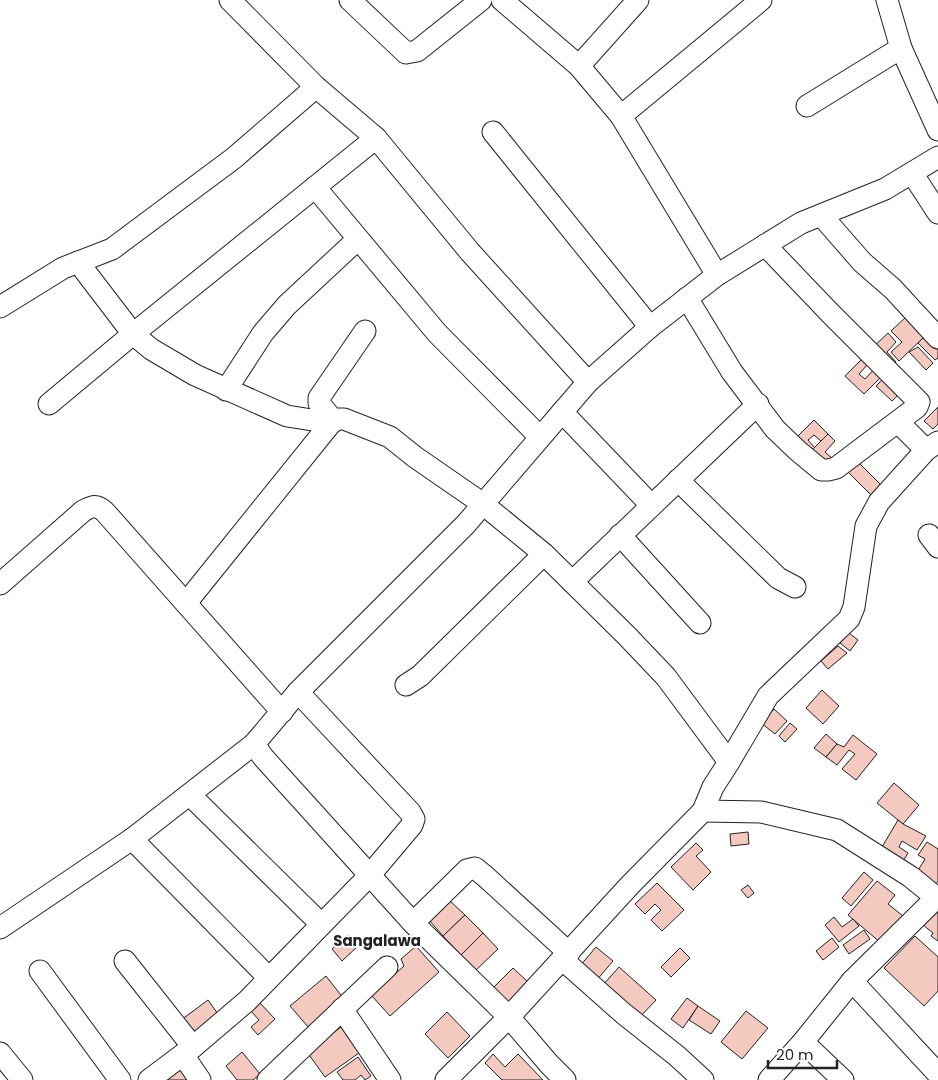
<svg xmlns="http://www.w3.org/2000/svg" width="938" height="1080" viewBox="0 0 938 1080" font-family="Poppins,sans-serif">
<rect width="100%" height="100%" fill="#fff"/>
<g fill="#f3c9c0" stroke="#222">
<path d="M 906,317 L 925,336 L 899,361 L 891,352 L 902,342 L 891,331 Z"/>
<path d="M 888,333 L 896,342 L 887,352 L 896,362 L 889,368 L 871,349 Z"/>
<path d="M 925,336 L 938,350 L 938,358 L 935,360 L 918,343 Z"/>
<path d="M 918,347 L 933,363 L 926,370 L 909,352 Z"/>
<path d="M 864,357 L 869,363 L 859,374 L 865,379 L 877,366 L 885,373 L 864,394 L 845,376 Z"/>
<path d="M 886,376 L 902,391 L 892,401 L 876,386 Z"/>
<path d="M 938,407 L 938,424 L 933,429 L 924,421 Z"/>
<path d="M 814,420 L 828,434 L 821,441 L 814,435 L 808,440 L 815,448 L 809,453 L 795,439 Z"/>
<path d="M 828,434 L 835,441 L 825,452 L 832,458 L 824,467 L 809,453 Z"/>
<path d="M 858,462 L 882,486 L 872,496 L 848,472 Z"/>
<path d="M 849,633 L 858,640 L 850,651 L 840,643 Z"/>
<path d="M 838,646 L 847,653 L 828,669 L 821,661 Z"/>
<path d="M 822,690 L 839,706 L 823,724 L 806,708 Z"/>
<path d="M 774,709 L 787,721 L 775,734 L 761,723 Z"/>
<path d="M 790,723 L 797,729 L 785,742 L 779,736 Z"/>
<path d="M 826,734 L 837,744 L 826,757 L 814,748 Z"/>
<path d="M 853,735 L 877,754 L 856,780 L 842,769 L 855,754 L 849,750 L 837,765 L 826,757 L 837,744 L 844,747 Z"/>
<path d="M 894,783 L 919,805 L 903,824 L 877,803 Z"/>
<path d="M 898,820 L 903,824 L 926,836 L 917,850 L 902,841 L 899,847 L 908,853 L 901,865 L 879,852 Z"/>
<path d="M 748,832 L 749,844 L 731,846 L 730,834 Z"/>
<path d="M 927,842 L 938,849 L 938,881 L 936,884 L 917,872 L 925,859 L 918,855 Z"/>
<path d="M 696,843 L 703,850 L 696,856 L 711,872 L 693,890 L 671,867 Z"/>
<path d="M 864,872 L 873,880 L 851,906 L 842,898 Z"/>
<path d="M 877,881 L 895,895 L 888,904 L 903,916 L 881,943 L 848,915 Z"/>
<path d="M 657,883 L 684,910 L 662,931 L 651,920 L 661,910 L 655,904 L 645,914 L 635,904 Z"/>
<path d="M 748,885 L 754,893 L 748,898 L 741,890 Z"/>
<path d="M 449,900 L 465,915 L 443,936 L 429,920 Z"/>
<path d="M 938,910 L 938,941 L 931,936 L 933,933 L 922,924 Z"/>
<path d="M 465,915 L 483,933 L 461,955 L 443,936 Z"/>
<path d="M 834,917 L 842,927 L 853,919 L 859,926 L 839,942 L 825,925 Z"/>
<path d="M 864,930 L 870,939 L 849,954 L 843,945 Z"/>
<path d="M 483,933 L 498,949 L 476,970 L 461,955 Z"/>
<path d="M 348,935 L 358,946 L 342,961 L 332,949 Z"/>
<path d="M 915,936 L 938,957 L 938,991 L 924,1006 L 884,968 Z"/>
<path d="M 832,938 L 839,947 L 823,960 L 816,951 Z"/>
<path d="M 416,946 L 439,972 L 390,1016 L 371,995 L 404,966 L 401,959 Z"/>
<path d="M 596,947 L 613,961 L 596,981 L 579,967 Z"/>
<path d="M 680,948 L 690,958 L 671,977 L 661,967 Z"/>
<path d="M 619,967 L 656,1000 L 638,1019 L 602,986 Z"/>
<path d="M 513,968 L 528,982 L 508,1002 L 493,988 Z"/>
<path d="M 326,976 L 344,999 L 309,1028 L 290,1006 Z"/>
<path d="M 687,998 L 698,1006 L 683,1028 L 671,1019 Z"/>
<path d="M 208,1000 L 218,1014 L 192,1034 L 181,1020 Z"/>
<path d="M 260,1003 L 275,1019 L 258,1035 L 251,1027 L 259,1020 L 251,1011 Z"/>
<path d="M 698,1006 L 720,1021 L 711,1034 L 689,1020 Z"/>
<path d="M 746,1011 L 768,1028 L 742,1059 L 721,1042 Z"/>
<path d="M 447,1012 L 470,1036 L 448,1058 L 425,1034 Z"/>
<path d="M 341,1027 L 359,1053 L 325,1077 L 307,1052 Z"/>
<path d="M 242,1052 L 260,1074 L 253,1080 L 237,1080 L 226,1066 Z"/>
<path d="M 493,1054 L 505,1067 L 518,1054 L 543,1080 L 502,1080 L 485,1063 Z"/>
<path d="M 358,1057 L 371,1076 L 365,1080 L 361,1075 L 355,1080 L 343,1080 L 337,1072 Z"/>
<path d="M 180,1070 L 188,1080 L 166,1080 Z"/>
</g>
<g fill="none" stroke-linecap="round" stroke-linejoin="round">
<defs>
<g id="minor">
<path d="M 230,0 L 316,87 L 376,138 L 470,252 L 588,382"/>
<path d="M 350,0 L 406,53 L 417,51 L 481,0"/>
<path d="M 502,0 L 579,66 L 621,116 L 717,275"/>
<path d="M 887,0 L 901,48 L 938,130"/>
<path d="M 579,66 L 638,0"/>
<path d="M 807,106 L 901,48"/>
<path d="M 621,116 L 761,0"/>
<path d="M 493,132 L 650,327"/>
<path d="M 912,173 L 938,213"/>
<path d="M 315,187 L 437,333 L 540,437"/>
<path d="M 821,215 L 862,262 L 893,289 L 938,338"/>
<path d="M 78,262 L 133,334 L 151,349 L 195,375 L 287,416 L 331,423 L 338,419 L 344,419 L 390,437 L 415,457 L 483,504 L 544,554 L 627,636 L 666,677 L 729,762 L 713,787 L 703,811 L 630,885 L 509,1017 L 446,1080"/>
<path d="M 687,298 L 732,372 L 775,429 L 798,451 L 821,470 L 828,470 L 836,468 L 917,407 L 919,402 L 830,313 L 765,245"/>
<path d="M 0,307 L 63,268 L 112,249 L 234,158 L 316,87"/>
<path d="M 226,390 L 263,333 L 287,305 L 358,239"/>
<path d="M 49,404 L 133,334 L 376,138"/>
<path d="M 562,412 L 651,505"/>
<path d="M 321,422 L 328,414 L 319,403 L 319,398 L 365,331"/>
<path d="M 898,422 L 926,450"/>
<path d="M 678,480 L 778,578 L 795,587"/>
<path d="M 620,535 L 700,623"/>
<path d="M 929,535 L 938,547"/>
<path d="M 572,582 L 758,404"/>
<path d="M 0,584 L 83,511 C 93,506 96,504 105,512 L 282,712"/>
<path d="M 186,603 L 331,423"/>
<path d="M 406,685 L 420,676 L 544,554"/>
<path d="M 254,744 L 263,757 L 281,777 L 413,923 L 509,1017 L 549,1064 L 565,1080"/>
<path d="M 729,762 L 768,696 L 849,619 L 854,607 L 866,526 L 879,502 L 926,450 L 938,442"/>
<path d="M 190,795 L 321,924"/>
<path d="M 703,811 L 761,812 L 837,830 L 911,877 L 938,899"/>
<path d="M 132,839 L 269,978"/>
<path d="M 413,923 L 467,870 L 475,868 L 486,877 L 569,953"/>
<path d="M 0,928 L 132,839 L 254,744 L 298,692 L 466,524 L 588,382 L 650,327 L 717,275 L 801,223 L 885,189 L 938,157"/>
<path d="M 563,960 L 624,1014 L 677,1056 L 703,1080"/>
<path d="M 125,961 L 193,1047"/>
<path d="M 40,971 L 120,1080"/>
<path d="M 852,981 L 938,1074"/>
<path d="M 342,1009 L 390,1080"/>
<path d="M 803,1042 L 843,1080"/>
<path d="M 0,1053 L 22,1080"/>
<path d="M 183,1055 L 200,1080"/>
<path d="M 149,1080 L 193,1047 L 247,1001 L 369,876 L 412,825 L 414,819 L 410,812 L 298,692"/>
<path d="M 268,1080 L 387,967"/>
<path d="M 769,1080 L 803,1042 L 852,981 L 936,898"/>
</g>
</defs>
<use href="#minor" stroke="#222" stroke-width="23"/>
<use href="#minor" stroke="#fff" stroke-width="21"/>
</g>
<g text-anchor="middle" stroke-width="4" stroke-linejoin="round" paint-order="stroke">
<g font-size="15" font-weight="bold" fill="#222" stroke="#fff">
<text x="377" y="946">Sangalawa</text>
</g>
</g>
<path d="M768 1060v8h69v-8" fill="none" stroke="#222222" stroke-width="2.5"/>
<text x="776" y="1060" font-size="15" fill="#222222" stroke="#ffffff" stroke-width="4" paint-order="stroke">20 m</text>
</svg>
